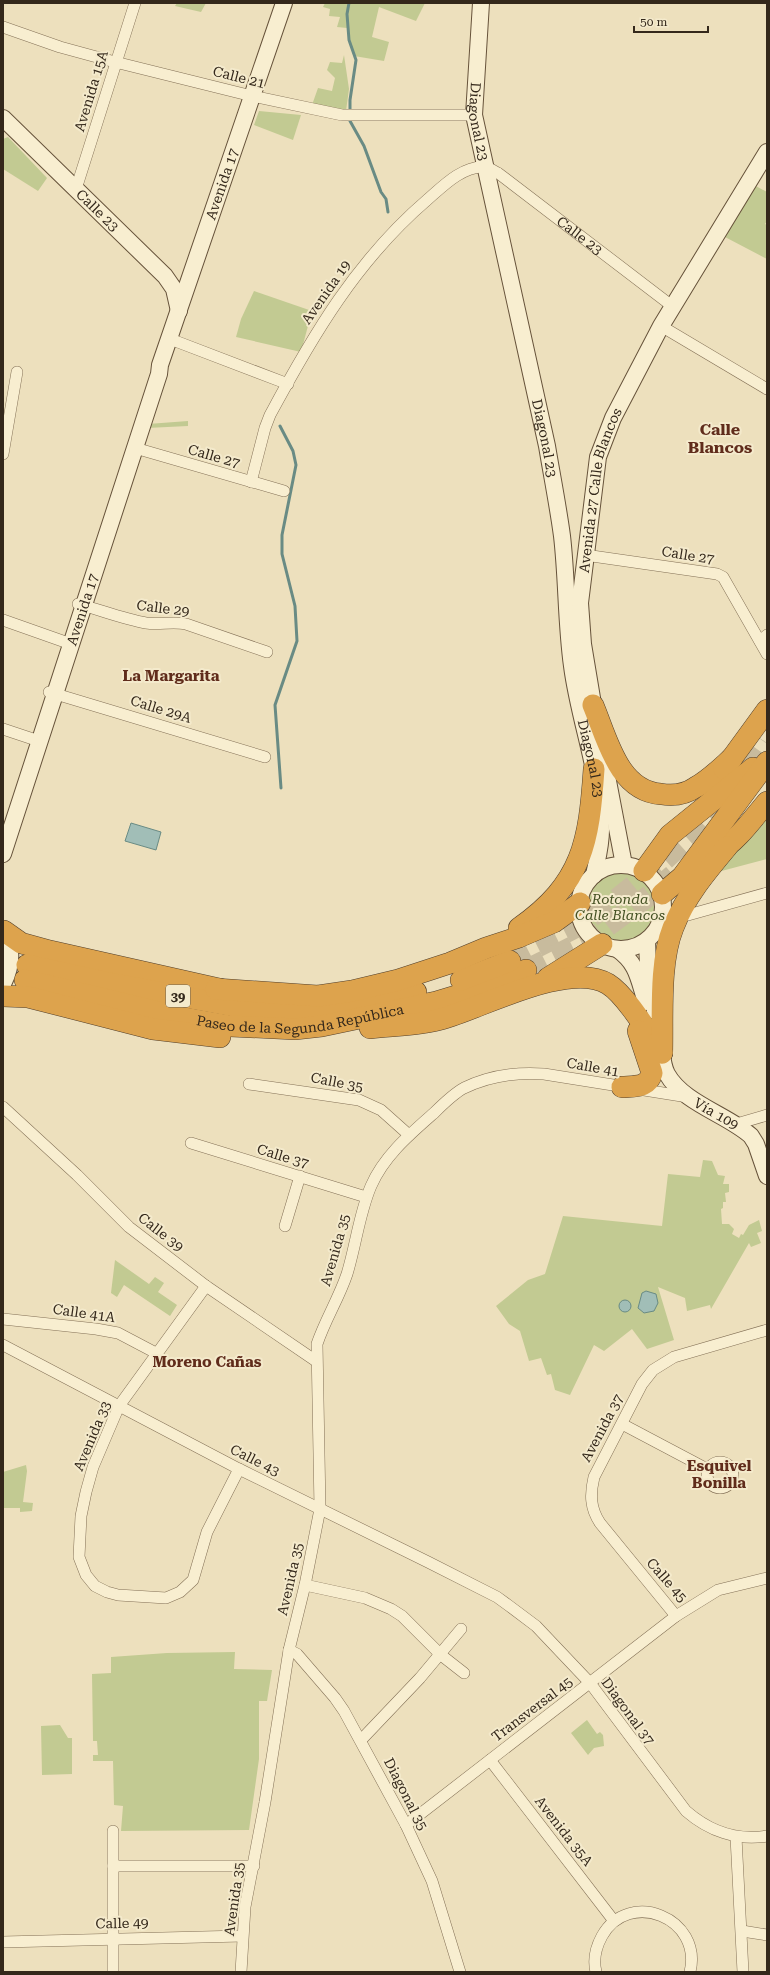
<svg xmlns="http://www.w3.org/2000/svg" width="770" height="1975" viewBox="0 0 770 1975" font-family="'Roboto Serif',serif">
<rect width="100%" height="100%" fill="#ede0bd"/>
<g fill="#c2ca92">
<path d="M 177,3 L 206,3 L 201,12 L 175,6 Z"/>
<path d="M 325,3 L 425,3 L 416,21 L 379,7 L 372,37 L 389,42 L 384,61 L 354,56 L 347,28 L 337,27 L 340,17 L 329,16 L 330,9 L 323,7 Z"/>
<path d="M 344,55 L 349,89 L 346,111 L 312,105 L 318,88 L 332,91 L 335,78 L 327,70 L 330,62 L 342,63 Z"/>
<path d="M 259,111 L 301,115 L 293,140 L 254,125 Z"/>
<path d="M 8,137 L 47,178 L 38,191 L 3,169 L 3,139 Z"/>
<path d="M 754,185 L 767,192 L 767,221 L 765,224 L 767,225 L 767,259 L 725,237 Z"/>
<path d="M 254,291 L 312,311 L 301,352 L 236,337 L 241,319 Z"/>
<path d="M 188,421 L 188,426 L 147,428 L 148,424 Z"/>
<path d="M 767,814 L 767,859 L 714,873 Z"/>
<circle cx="620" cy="907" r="36"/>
<path d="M 703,1160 L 712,1161 L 718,1175 L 725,1176 L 723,1184 L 729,1184 L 729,1192 L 725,1193 L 726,1202 L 723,1202 L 723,1208 L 721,1209 L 722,1224 L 729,1224 L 734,1229 L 732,1234 L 739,1238 L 741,1234 L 743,1235 L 749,1225 L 759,1220 L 762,1231 L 757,1233 L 761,1243 L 751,1247 L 749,1243 L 711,1309 L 710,1305 L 687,1311 L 685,1298 L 658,1287 L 674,1340 L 647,1349 L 632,1329 L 604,1351 L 594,1345 L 570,1395 L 555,1390 L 551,1374 L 547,1375 L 541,1358 L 529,1361 L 520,1331 L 509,1324 L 496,1306 L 528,1280 L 545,1274 L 563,1216 L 662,1226 L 668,1174 L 700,1177 Z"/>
<path d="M 115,1260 L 149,1284 L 155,1277 L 164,1283 L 158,1292 L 177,1305 L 170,1316 L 124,1285 L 117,1297 L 111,1293 Z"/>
<path d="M 26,1465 L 27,1471 L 23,1502 L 33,1503 L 32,1511 L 20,1512 L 20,1508 L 3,1508 L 3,1472 Z"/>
<path d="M 235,1652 L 234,1669 L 272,1670 L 267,1701 L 259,1701 L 259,1759 L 249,1830 L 121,1831 L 123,1806 L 114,1805 L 113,1761 L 93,1761 L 93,1755 L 98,1755 L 97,1741 L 93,1741 L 92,1674 L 111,1673 L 111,1657 L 167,1653 Z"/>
<path d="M 587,1720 L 597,1734 L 600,1732 L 603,1735 L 604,1746 L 594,1748 L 588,1755 L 571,1733 Z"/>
<path d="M 60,1725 L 68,1738 L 72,1738 L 72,1774 L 42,1775 L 41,1726 Z"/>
</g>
<g fill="#a1beb7" stroke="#698b84">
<path d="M 131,823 L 161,832 L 156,850 L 125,841 Z"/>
<path d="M 646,1291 L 656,1294 L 658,1303 L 654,1311 L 644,1313 L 638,1308 L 642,1293 Z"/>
<circle cx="625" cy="1306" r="6"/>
</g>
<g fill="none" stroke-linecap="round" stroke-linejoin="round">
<g stroke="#698b84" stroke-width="3">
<path d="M 349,3 L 347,14 L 349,40 L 356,60 L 350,100 L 350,121 L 364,146 L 381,192 L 386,199 L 388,212"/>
<path d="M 280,426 L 293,451 L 296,465 L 282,535 L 282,554 L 295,606 L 297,641 L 275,705 L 281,788"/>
</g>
<g stroke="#c8bb9d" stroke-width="21" stroke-dasharray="21 10" stroke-linecap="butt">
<path d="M 510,961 L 577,927 L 618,898 L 660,864 L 699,829 L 733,792 L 767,743"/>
<path d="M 526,970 L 594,936 L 650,895 L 673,875"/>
</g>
<defs>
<g id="street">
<path d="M 3,27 L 60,47 L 115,62 L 252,96 L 342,115 L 474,115"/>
<path d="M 76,189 L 135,3"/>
<path d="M 661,326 L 767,389"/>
<path d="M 170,339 L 288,384"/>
<path d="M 135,448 L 284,491"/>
<path d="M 3,454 L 17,372"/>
<path id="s1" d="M 251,482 L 265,428 L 270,415 C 313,335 357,260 427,200 C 442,187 462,166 484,167 C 489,168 494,171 498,173 L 672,306"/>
<path d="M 585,555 L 717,574 L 723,577 L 767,654"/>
<path d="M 78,604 C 101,610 123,619 146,623 C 160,625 173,621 186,624 L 267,652"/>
<path d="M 3,620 L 71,644"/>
<path d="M 760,641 L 767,635"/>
<path d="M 49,692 L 265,757"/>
<path d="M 3,729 L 39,741"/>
<path d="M 688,915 L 767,893"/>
<path d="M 249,1084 L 359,1100 L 381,1110 L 409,1135"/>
<path d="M 3,1107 L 77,1175 L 129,1227 L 206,1286 L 316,1361"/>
<path d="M 733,1125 L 767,1115"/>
<path d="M 191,1143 L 366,1197"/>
<path d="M 285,1226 L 300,1176"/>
<path d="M 206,1286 L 119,1406 L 93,1467 L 86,1492 L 81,1516 L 79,1557 L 86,1575 L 95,1586 L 107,1592 L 118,1595 L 166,1598 L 180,1592 L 193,1580 L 207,1532 L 239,1469"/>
<path d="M 3,1319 L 96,1329 L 118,1333 L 156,1353"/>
<path d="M 767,1330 L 674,1357 L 653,1370 L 642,1384 L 594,1477 C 590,1494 590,1508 600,1523 L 676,1616 L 718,1590 L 767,1578"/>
<path d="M 3,1345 L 239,1469 L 428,1562 L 497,1597 L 508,1605 L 536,1626 L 590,1683 L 686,1811 C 709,1831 737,1841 767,1836"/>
<path d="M 622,1424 L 709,1470"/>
<circle cx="720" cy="1475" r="13"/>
<path d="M 305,1585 L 365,1598 L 391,1609 L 402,1616 L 441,1655 L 464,1673"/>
<path d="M 289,1650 L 297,1654 L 335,1698 L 344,1711 L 406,1825 L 432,1881 L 460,1972"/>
<path d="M 361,1740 L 420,1678 L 461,1629"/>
<path d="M 490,1760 L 614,1921"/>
<path d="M 406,1825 L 676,1616"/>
<path d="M 113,1831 L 113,1972"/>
<path d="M 736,1837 L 743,1972"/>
<path d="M 113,1866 L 254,1866"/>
<path d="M 742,1931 L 767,1935"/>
<path d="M 3,1942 L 242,1936"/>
<path d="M 241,1972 L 245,1907 L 265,1802 L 289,1650 L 305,1585 L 320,1509 L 317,1344 C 325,1320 339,1298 347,1274 C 356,1245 359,1214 371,1186 C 384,1156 409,1135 434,1113 C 443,1104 453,1094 464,1088 C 489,1076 518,1072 544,1074 L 688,1097"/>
<path d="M 596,1972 C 593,1960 596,1947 602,1936 C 629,1888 703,1918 690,1972"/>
</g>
<g id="secondary">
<path id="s2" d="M 481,3 L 474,115 L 547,446 C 552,476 558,506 562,536 C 567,579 566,623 572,666 C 579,721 601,774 601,830 C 601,846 597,860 594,875"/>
<path id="s3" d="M 3,118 L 165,276 L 174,289 L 179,311"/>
<path id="s4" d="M 595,716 L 583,644 L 580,603 L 598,457 L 613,418 L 661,326 L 767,152"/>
<path d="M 600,739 L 624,865"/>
<path id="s5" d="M 3,854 L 159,374 L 160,365 L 284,3"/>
<circle cx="621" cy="907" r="42"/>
<path d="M 3,929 C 13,947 12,966 3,984"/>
<path d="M 647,941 L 648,966 L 655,1011"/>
<path d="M 617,949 C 638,964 638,978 646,1002"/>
<path id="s6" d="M 660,1041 C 662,1052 662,1065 667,1074 C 683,1103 728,1115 751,1136 L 756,1144 L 767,1176"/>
</g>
<g id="highway">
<path d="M 593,705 C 607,738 618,791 661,794 C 673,796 686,794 696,787 C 709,780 721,768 732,758"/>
<path d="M 724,769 L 767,710"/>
<path d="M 716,854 C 737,841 751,821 767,802"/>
<path d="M 644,871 L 670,835 L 753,768"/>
<path d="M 662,894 L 682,877 L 767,762"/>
<path d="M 519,928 C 583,883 589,842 594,769"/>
<path d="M 4,931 L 21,943 L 50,951 L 228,991"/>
<path d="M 27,965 L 104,982 L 228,1005 L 258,1009 L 307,1009 L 416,992"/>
<path d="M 548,978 L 602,944"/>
<path id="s7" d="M 25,980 L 179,1017 L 230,1026 L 295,1029 L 322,1026 L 436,1002 L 479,989 L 526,970"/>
<path d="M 461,980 L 510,961"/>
<path d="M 216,989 L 318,996 L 352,991 L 398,980 L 450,963 L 486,948 L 519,937 L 554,922 L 580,903"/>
<path d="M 3,996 L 28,997 L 153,1029 L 220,1037"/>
<path d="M 370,1028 C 396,1025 424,1025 448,1017 C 487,1005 570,961 608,984 C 626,995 649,1034 662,1053"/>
<path d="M 662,1053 C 663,1015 659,963 673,928 C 685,897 706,872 727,847"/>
<path d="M 622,1087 C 636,1086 648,1088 652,1073 L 638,1031"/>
</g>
</defs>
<use href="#street" stroke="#847157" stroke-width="12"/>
<use href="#secondary" stroke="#66523a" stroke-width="18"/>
<use href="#highway" stroke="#523f2b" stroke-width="22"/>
<use href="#street" stroke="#f8eed0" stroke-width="11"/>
<use href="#secondary" stroke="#f8eed0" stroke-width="16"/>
<use href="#highway" stroke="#dda34d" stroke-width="21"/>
</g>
<g text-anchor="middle" stroke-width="4" stroke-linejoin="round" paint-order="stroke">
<rect fill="#f4eacc" stroke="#6e6250" stroke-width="1" x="166" y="985" width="24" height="22" rx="3"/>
<g font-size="13" font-weight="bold" fill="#34281b">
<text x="178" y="1001">39</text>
</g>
<g font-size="14" fill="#34281b" stroke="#f4eacc">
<text transform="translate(239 77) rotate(14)" y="5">Calle 21</text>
<text transform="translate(91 91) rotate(-73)" y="5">Avenida 15A</text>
<text dy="5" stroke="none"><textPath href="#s2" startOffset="119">Diagonal 23</textPath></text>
<text dy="5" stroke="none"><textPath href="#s5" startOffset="705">Avenida 17</textPath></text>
<text dy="5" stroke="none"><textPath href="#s3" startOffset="132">Calle 23</textPath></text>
<text dy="5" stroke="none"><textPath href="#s1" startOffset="523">Calle 23</textPath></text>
<text transform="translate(326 292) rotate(-55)" y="5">Avenida 19</text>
<text dy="5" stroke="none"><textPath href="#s2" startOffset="443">Diagonal 23</textPath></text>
<text transform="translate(214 456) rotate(16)" y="5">Calle 27</text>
<text dy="5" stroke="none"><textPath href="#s4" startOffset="229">Avenida 27 Calle Blancos</textPath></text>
<text transform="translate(688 555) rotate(9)" y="5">Calle 27</text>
<text transform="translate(163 608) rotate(7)" y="5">Calle 29</text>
<text dy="5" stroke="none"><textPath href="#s5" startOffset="257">Avenida 17</textPath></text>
<text transform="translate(161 709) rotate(17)" y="5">Calle 29A</text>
<text dy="5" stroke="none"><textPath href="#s2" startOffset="767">Diagonal 23</textPath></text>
<text dy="5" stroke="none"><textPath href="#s7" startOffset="281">Paseo de la Segunda República</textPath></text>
<text transform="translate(593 1067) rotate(10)" y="5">Calle 41</text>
<text transform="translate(337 1082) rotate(11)" y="5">Calle 35</text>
<text dy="5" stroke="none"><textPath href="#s6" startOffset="98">Vía 109</textPath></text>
<text transform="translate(283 1156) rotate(17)" y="5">Calle 37</text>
<text transform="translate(161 1232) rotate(38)" y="5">Calle 39</text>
<text transform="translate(335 1250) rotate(-74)" y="5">Avenida 35</text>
<text transform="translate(84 1313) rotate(8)" y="5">Calle 41A</text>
<text transform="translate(602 1428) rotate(-62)" y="5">Avenida 37</text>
<text transform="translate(92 1436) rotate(-67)" y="5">Avenida 33</text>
<text transform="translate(255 1460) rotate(27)" y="5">Calle 43</text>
<text transform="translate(290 1579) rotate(-77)" y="5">Avenida 35</text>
<text transform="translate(667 1580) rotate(49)" y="5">Calle 45</text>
<text transform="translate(532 1709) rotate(-37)" y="5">Transversal 45</text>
<text transform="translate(628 1711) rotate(54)" y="5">Diagonal 37</text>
<text transform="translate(406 1794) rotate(63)" y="5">Diagonal 35</text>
<text transform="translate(564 1831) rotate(52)" y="5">Avenida 35A</text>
<text transform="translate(234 1899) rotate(-82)" y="5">Avenida 35</text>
<text transform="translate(122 1923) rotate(-1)" y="5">Calle 49</text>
</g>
<g font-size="14" font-style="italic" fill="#435022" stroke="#f4eacc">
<text x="620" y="904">Rotonda<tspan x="620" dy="16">Calle Blancos</tspan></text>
</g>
<g font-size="15" font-weight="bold" fill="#602c1b" stroke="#f4eacc">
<text x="171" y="681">La Margarita</text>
<text x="207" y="1367">Moreno Cañas</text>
<text x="719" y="1471">Esquivel<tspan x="719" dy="17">Bonilla</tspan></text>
</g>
<g font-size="16" font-weight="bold" fill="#602c1b" stroke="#f4eacc">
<text x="720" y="435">Calle<tspan x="720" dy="18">Blancos</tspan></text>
</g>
</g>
<rect width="770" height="1975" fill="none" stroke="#34281b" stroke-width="8"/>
<path d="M634 26v6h74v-6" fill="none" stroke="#34281b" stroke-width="2"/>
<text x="640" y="26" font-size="12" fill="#34281b" stroke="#f4eacc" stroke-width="3" paint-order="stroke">50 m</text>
</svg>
